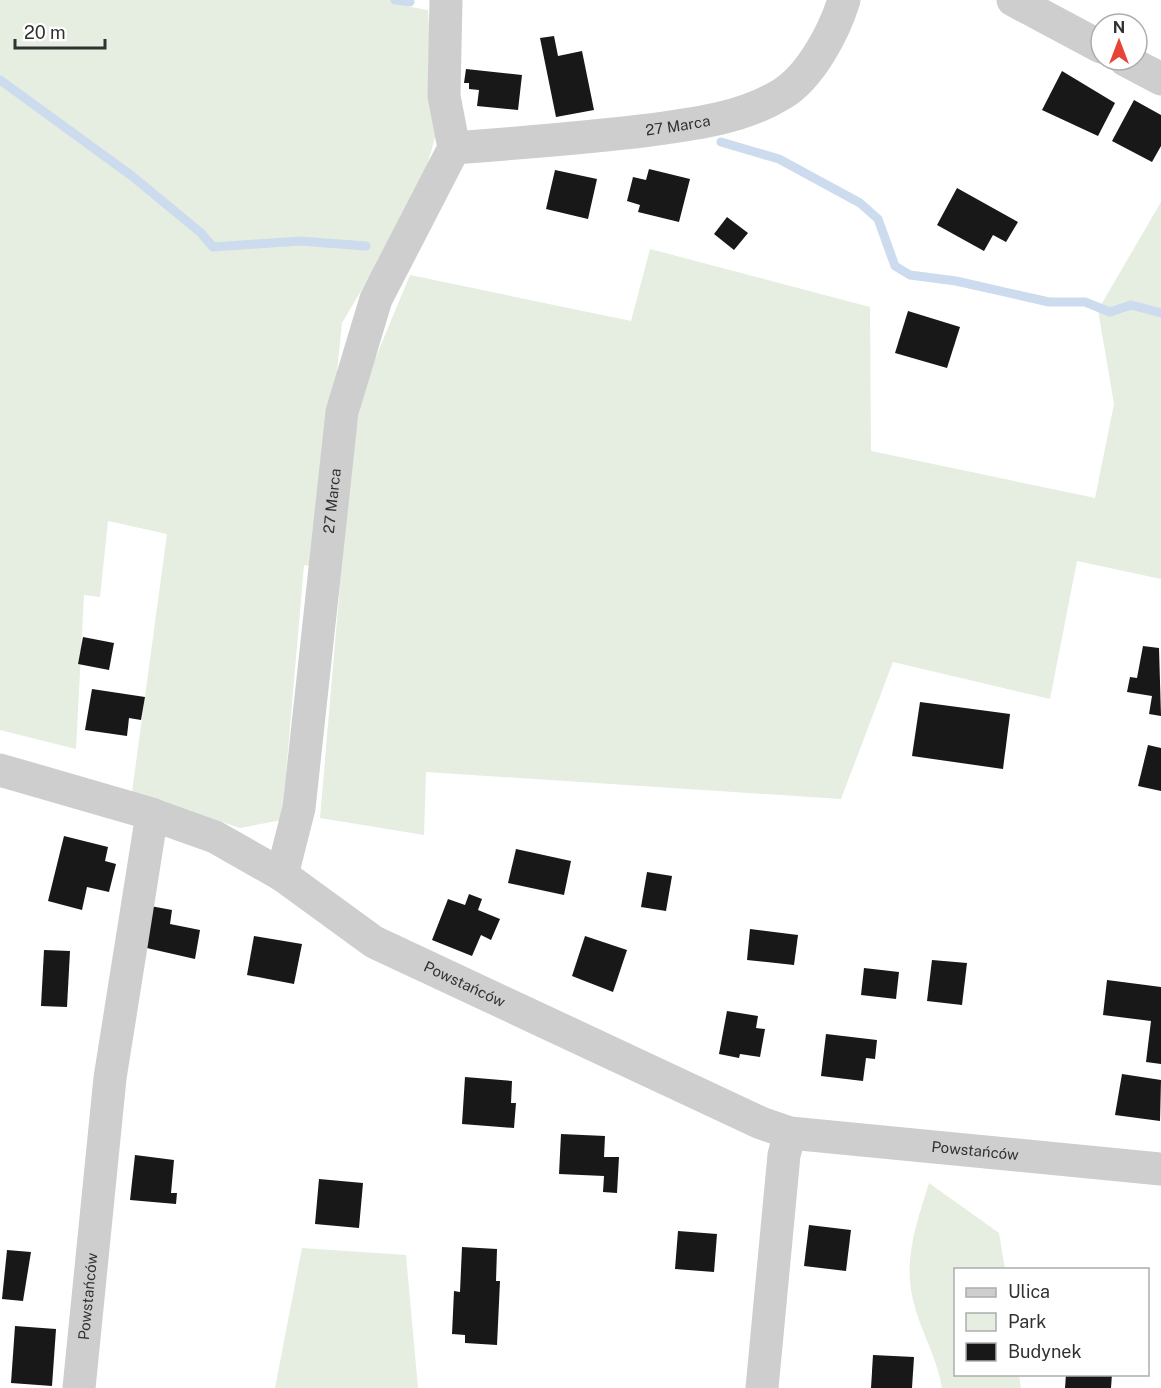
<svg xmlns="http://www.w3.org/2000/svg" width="1161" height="1388" viewBox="0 0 1161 1388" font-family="'Public Sans',sans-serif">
<rect width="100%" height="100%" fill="#fff"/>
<g fill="#e5eee0">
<path d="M 0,0 L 399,0 L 400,5 L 428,10 L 436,134 L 420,191 L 342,323 L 317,567 L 304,565 L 282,820 L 240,828 L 132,792 L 167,534 L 108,521 L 100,597 L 84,595 L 76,749 L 0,730 Z"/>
<path d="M 1161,202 L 1161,579 L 1077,561 L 1050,699 L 893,662 L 841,799 L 426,772 L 424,835 L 320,818 L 350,468 L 363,388 L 410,275 L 631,321 L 650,249 L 870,307 L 871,451 L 1095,498 L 1114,404 L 1098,310 Z"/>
<path d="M 929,1183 L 999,1233 L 1005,1269 L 956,1270 L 956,1374 L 1019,1375 L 1021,1388 L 942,1388 C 937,1357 920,1330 913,1300 C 903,1259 917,1222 929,1183 Z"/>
<path d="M 302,1248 L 406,1255 L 418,1388 L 275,1388 Z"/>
</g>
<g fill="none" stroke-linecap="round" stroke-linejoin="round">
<g stroke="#ccdbed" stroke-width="9">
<path d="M 395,0 L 410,2"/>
<path d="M 0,80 L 132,176 L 201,233 L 213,247 L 300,241 L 366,246"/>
<path d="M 721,142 L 779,159 L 860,203 L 878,219 L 895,266 L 910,275 L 956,281 L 1049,302 L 1085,302 L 1110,312 L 1131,305 L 1161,313"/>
</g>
</g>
<g fill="#181818">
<path d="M 554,36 L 558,56 L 582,51 L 594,110 L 556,117 L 540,38 Z"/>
<path d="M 466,69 L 522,75 L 518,110 L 477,106 L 479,90 L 469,89 L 469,83 L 464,83 Z"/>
<path d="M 1062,71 L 1115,103 L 1098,136 L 1042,110 Z"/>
<path d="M 1134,100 L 1161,115 L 1161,146 L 1152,162 L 1112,141 Z"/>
<path d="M 649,169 L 690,179 L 679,222 L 638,212 L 640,205 L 627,201 L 633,177 L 646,180 Z"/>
<path d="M 555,170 L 597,179 L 588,219 L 546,209 Z"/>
<path d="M 957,188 L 1018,222 L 1006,242 L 993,235 L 984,251 L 937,225 Z"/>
<path d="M 727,217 L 748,233 L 734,250 L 714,234 Z"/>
<path d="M 908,311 L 960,327 L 947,368 L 895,353 Z"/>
<path d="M 83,637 L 114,643 L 109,670 L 78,664 Z"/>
<path d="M 1143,646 L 1159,648 L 1161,716 L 1149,714 L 1152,696 L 1127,692 L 1130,677 L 1137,678 Z"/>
<path d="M 92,689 L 145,697 L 141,720 L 129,718 L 127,736 L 85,730 Z"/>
<path d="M 920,702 L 1010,714 L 1003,769 L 912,756 Z"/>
<path d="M 1148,745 L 1161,748 L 1161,791 L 1138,786 Z"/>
<path d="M 64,836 L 108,847 L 105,861 L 116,864 L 109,892 L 87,887 L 82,910 L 48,901 Z"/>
<path d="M 516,849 L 571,861 L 564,895 L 508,883 Z"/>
<path d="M 647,872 L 672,876 L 666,911 L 641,907 Z"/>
<path d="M 469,894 L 482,899 L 478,910 L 500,919 L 491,940 L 481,935 L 472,956 L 432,940 L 448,899 L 465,905 Z"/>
<path d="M 145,905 L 172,910 L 170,924 L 200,930 L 195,959 L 138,946 Z"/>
<path d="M 750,929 L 798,935 L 794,965 L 747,960 Z"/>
<path d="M 254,936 L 302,944 L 294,984 L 247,975 Z"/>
<path d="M 585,936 L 627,950 L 613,992 L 572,976 Z"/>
<path d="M 44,950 L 70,951 L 67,1007 L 41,1006 Z"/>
<path d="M 932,960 L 967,963 L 962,1005 L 927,1001 Z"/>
<path d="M 864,968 L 899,972 L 896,999 L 861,995 Z"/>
<path d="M 1107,980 L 1161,987 L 1161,1064 L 1146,1062 L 1151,1021 L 1103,1015 Z"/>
<path d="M 727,1011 L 758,1016 L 756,1028 L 765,1029 L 760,1057 L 740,1054 L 739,1058 L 719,1054 Z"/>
<path d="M 826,1034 L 877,1040 L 875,1059 L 866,1058 L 863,1081 L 821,1076 Z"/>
<path d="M 1122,1074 L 1161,1080 L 1160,1121 L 1115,1115 Z"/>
<path d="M 465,1077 L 512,1081 L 511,1103 L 516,1103 L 514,1128 L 462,1124 Z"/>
<path d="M 561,1134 L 605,1136 L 604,1157 L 619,1157 L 617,1193 L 603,1192 L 604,1176 L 559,1174 Z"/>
<path d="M 135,1155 L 174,1160 L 171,1193 L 177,1193 L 176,1204 L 130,1200 Z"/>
<path d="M 319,1179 L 363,1183 L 359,1228 L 315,1224 Z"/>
<path d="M 809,1225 L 851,1230 L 846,1271 L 804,1266 Z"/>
<path d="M 678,1231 L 717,1234 L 714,1272 L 675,1269 Z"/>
<path d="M 462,1247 L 497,1249 L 496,1281 L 500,1281 L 497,1345 L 465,1343 L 465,1335 L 452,1334 L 454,1291 L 460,1292 Z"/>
<path d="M 7,1250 L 31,1252 L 23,1301 L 2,1299 Z"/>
<path d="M 15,1326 L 56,1329 L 52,1386 L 11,1383 Z"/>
<path d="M 873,1355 L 914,1357 L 912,1388 L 871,1388 Z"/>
<path d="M 1066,1374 L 1112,1374 L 1111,1388 L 1065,1388 Z"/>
</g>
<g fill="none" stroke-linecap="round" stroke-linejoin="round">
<g stroke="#cecece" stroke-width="33">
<path d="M 1013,0 L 1101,47"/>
<path d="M 1125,60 L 1161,79"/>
<path id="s1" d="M 454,148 C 520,143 585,138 650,130 C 695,124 743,118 782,94 C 811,76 834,32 844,0"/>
<path id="s2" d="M 0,770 L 145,812 L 215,837 L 282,875 L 374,942 L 761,1123 L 790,1133 L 1161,1169"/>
<path id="s3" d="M 282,875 L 299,808 L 342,412 L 376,299 L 454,148 L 444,96 L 446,0"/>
<path id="s4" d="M 79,1388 L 110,1078 L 152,814"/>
<path d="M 762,1388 L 784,1155 L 790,1133"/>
</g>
</g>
<g text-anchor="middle" stroke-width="6" stroke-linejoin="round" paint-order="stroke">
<g font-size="15" fill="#313131" stroke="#fff">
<text dy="5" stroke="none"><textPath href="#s1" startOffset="225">27 Marca</textPath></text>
<text dy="5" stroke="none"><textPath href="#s3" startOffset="378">27 Marca</textPath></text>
<text dy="5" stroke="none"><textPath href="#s2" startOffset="516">Powstańców</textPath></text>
<text dy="5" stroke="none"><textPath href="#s2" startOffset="1060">Powstańców</textPath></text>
<text dy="5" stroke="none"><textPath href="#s4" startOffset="92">Powstańców</textPath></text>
</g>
</g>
<rect x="954" y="1268" width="195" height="108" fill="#ffffff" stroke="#adadad" stroke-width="1.5"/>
<rect x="966" y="1288" width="30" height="9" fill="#cecece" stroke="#adadad" stroke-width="1.5"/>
<text x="1008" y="1298" font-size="18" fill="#313131">Ulica</text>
<rect x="966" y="1313" width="30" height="18" fill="#e5eee0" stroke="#adadad" stroke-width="1.5"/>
<text x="1008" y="1328" font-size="18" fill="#313131">Park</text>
<rect x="966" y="1343" width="30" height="18" fill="#181818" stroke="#adadad" stroke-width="1.5"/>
<text x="1008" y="1358" font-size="18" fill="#313131">Budynek</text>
<g transform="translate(1119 42)"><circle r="28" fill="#ffffff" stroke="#adadad" stroke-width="1.5"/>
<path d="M0-4.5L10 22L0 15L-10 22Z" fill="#e64536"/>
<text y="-9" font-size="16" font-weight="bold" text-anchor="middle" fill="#313131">N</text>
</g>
<path d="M15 39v9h90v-9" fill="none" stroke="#313131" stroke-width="3"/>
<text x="24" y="39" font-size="18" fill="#313131" stroke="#ffffff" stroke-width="4.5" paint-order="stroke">20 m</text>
</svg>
